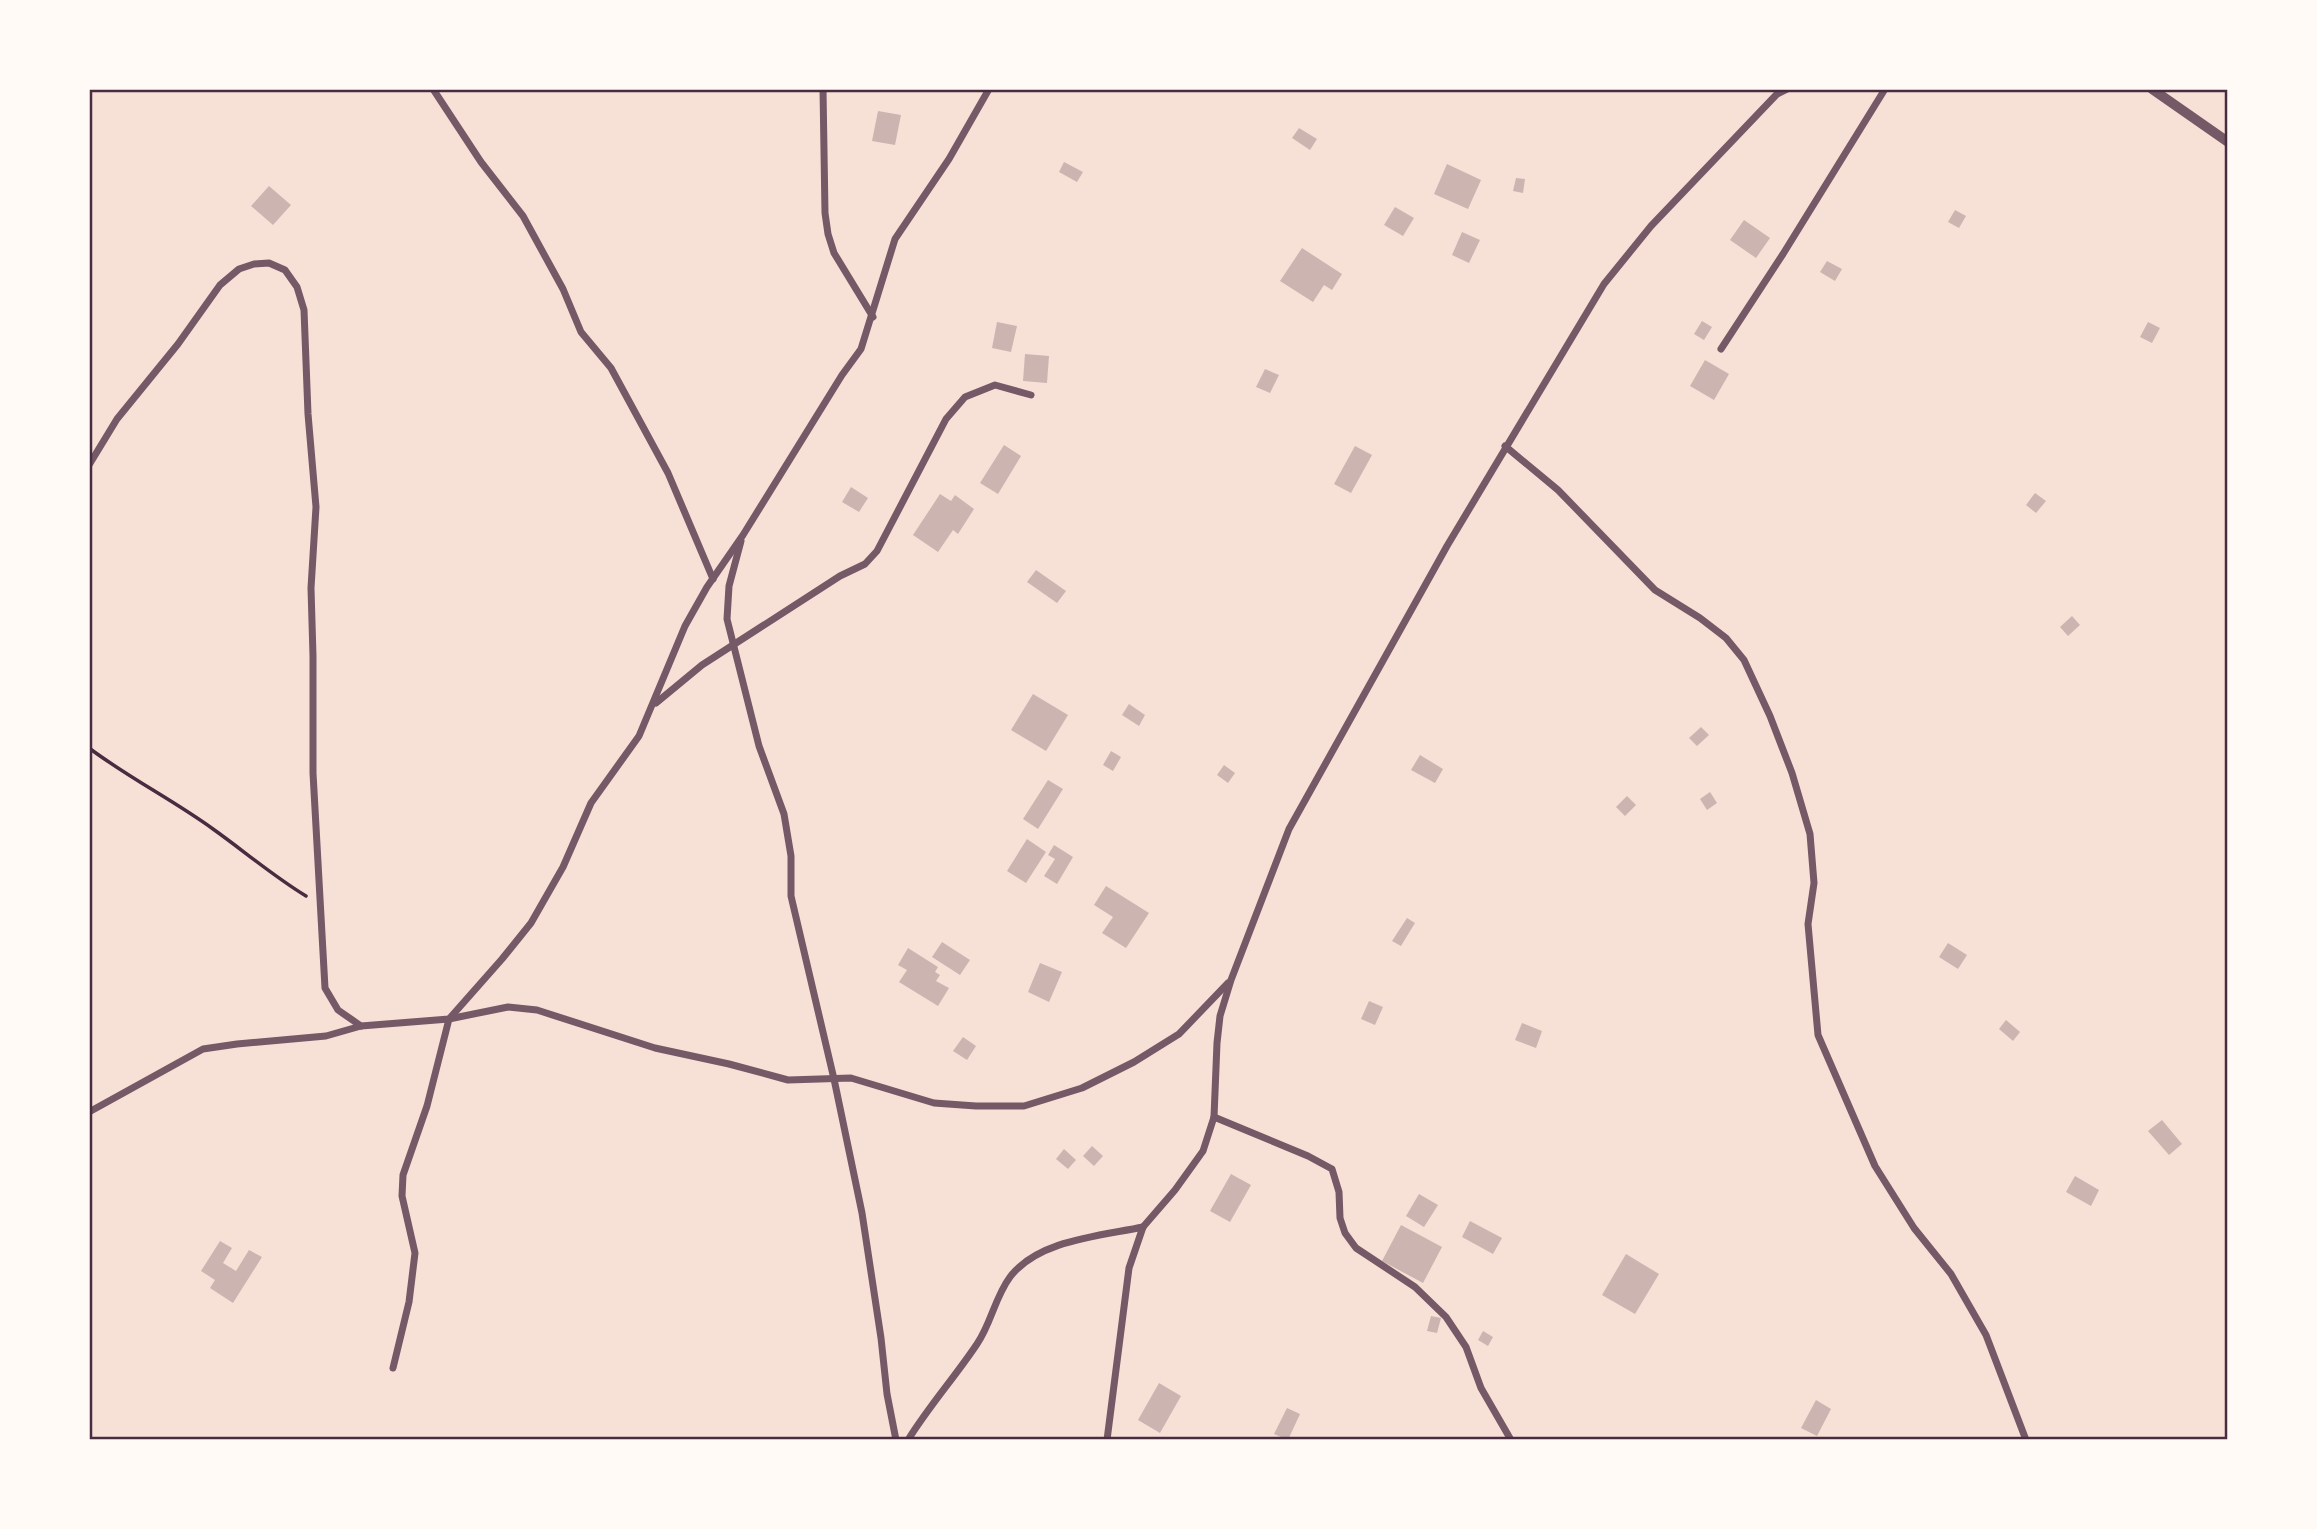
<svg xmlns="http://www.w3.org/2000/svg" width="2317" height="1529" viewBox="0 0 2317 1529" font-family="'Titillium Web',sans-serif">
<rect width="100%" height="100%" fill="#f7e1d7"/>
<g fill="#ccb4b1">
<path d="M 878,111 L 901,115 L 895,145 L 872,141 Z"/>
<path d="M 1299,128 L 1317,139 L 1310,150 L 1292,138 Z"/>
<path d="M 1064,162 L 1083,172 L 1077,182 L 1059,172 Z"/>
<path d="M 1447,164 L 1481,180 L 1468,209 L 1434,194 Z"/>
<path d="M 1516,178 L 1525,179 L 1523,193 L 1513,191 Z"/>
<path d="M 269,186 L 291,205 L 273,225 L 251,206 Z"/>
<path d="M 1395,207 L 1414,218 L 1403,236 L 1384,225 Z"/>
<path d="M 1955,210 L 1966,216 L 1959,228 L 1948,222 Z"/>
<path d="M 1744,220 L 1770,238 L 1756,258 L 1730,240 Z"/>
<path d="M 1462,232 L 1480,240 L 1469,263 L 1452,255 Z"/>
<path d="M 1302,248 L 1342,274 L 1332,290 L 1324,285 L 1313,302 L 1280,281 Z"/>
<path d="M 1827,261 L 1842,269 L 1835,281 L 1820,272 Z"/>
<path d="M 1702,321 L 1712,327 L 1704,340 L 1694,334 Z"/>
<path d="M 997,322 L 1017,326 L 1011,352 L 992,348 Z"/>
<path d="M 2148,322 L 2160,328 L 2152,343 L 2140,337 Z"/>
<path d="M 1025,354 L 1049,356 L 1047,383 L 1023,381 Z"/>
<path d="M 1705,360 L 1729,374 L 1714,400 L 1690,386 Z"/>
<path d="M 1265,369 L 1279,375 L 1270,393 L 1256,387 Z"/>
<path d="M 1004,445 L 1021,456 L 998,494 L 980,483 Z"/>
<path d="M 1355,446 L 1372,455 L 1351,493 L 1334,484 Z"/>
<path d="M 851,487 L 868,498 L 859,512 L 842,502 Z"/>
<path d="M 2035,493 L 2046,501 L 2036,513 L 2026,505 Z"/>
<path d="M 940,494 L 951,501 L 955,495 L 974,509 L 958,534 L 953,530 L 938,552 L 913,535 Z"/>
<path d="M 1036,570 L 1066,591 L 1057,603 L 1027,582 Z"/>
<path d="M 2072,616 L 2080,625 L 2068,636 L 2060,627 Z"/>
<path d="M 1033,694 L 1068,715 L 1046,751 L 1011,730 Z"/>
<path d="M 1129,704 L 1145,715 L 1139,726 L 1122,715 Z"/>
<path d="M 1701,727 L 1709,735 L 1697,746 L 1689,738 Z"/>
<path d="M 1111,751 L 1121,757 L 1113,771 L 1103,765 Z"/>
<path d="M 1420,755 L 1443,769 L 1435,783 L 1411,770 Z"/>
<path d="M 1224,765 L 1235,773 L 1228,783 L 1217,775 Z"/>
<path d="M 1048,780 L 1063,789 L 1038,829 L 1023,819 Z"/>
<path d="M 1710,792 L 1717,803 L 1707,810 L 1700,799 Z"/>
<path d="M 1627,796 L 1636,805 L 1625,816 L 1616,807 Z"/>
<path d="M 1027,839 L 1046,852 L 1026,883 L 1007,871 Z"/>
<path d="M 1054,845 L 1073,857 L 1057,884 L 1044,876 L 1055,859 L 1048,855 Z"/>
<path d="M 1106,886 L 1149,913 L 1126,948 L 1102,933 L 1113,917 L 1094,905 Z"/>
<path d="M 1407,918 L 1415,923 L 1401,946 L 1392,941 Z"/>
<path d="M 942,942 L 970,960 L 960,975 L 932,957 Z"/>
<path d="M 1948,943 L 1967,955 L 1958,969 L 1939,957 Z"/>
<path d="M 908,948 L 938,967 L 935,972 L 940,975 L 936,981 L 949,988 L 938,1006 L 899,982 L 907,970 L 898,965 Z"/>
<path d="M 1040,963 L 1062,972 L 1049,1002 L 1028,992 Z"/>
<path d="M 1369,1001 L 1383,1007 L 1375,1025 L 1361,1019 Z"/>
<path d="M 2006,1020 L 2020,1032 L 2013,1041 L 1999,1029 Z"/>
<path d="M 1522,1023 L 1542,1031 L 1536,1048 L 1515,1040 Z"/>
<path d="M 963,1037 L 976,1046 L 967,1060 L 953,1051 Z"/>
<path d="M 2162,1120 L 2182,1144 L 2169,1155 L 2148,1131 Z"/>
<path d="M 1092,1146 L 1103,1156 L 1094,1166 L 1083,1156 Z"/>
<path d="M 1064,1149 L 1076,1160 L 1068,1169 L 1056,1159 Z"/>
<path d="M 1231,1174 L 1251,1185 L 1230,1222 L 1210,1211 Z"/>
<path d="M 2075,1176 L 2099,1190 L 2091,1206 L 2066,1192 Z"/>
<path d="M 1419,1194 L 1438,1205 L 1424,1227 L 1406,1216 Z"/>
<path d="M 1470,1221 L 1502,1238 L 1493,1254 L 1462,1237 Z"/>
<path d="M 1401,1225 L 1442,1247 L 1423,1283 L 1382,1261 Z"/>
<path d="M 220,1241 L 232,1248 L 223,1263 L 236,1271 L 249,1250 L 262,1257 L 233,1303 L 210,1288 L 215,1280 L 201,1271 Z"/>
<path d="M 1626,1254 L 1659,1274 L 1635,1314 L 1602,1295 Z"/>
<path d="M 1431,1316 L 1441,1318 L 1437,1333 L 1427,1331 Z"/>
<path d="M 1483,1331 L 1493,1337 L 1488,1346 L 1478,1340 Z"/>
<path d="M 1159,1383 L 1181,1396 L 1160,1433 L 1138,1420 Z"/>
<path d="M 1816,1400 L 1831,1409 L 1817,1436 L 1801,1428 Z"/>
<path d="M 1287,1408 L 1300,1414 L 1288,1440 L 1274,1434 Z"/>
</g>
<g fill="none" stroke-linecap="round" stroke-linejoin="round">
<path stroke="#4a2c40" stroke-width="3.5" d="M 89,748 C 129,778 173,800 213,829 C 244,851 273,876 306,896"/>
<g stroke="#755966" stroke-width="7">
<path d="M 433,89 L 481,162 L 523,216 L 563,289 L 581,332 L 611,368 L 668,473 L 713,579"/>
<path d="M 823,89 L 825,213 L 828,234 L 834,253 L 873,317"/>
<path d="M 1721,349 L 1783,254 L 1885,89"/>
<path d="M 1505,446 L 1558,490 L 1655,590 L 1700,618 L 1726,638 L 1744,660 L 1770,716 L 1792,773 L 1810,834 L 1814,883 L 1808,924 L 1818,1035 L 1875,1166 L 1914,1228 L 1951,1274 L 1986,1335 L 2026,1440"/>
<path d="M 89,465 L 117,419 L 178,344 L 220,285 L 239,269 L 254,264 L 269,263 L 285,270 L 297,287 L 304,310 L 308,414 L 316,507 L 311,588 L 313,656 L 313,773 L 325,988 L 338,1010 L 361,1026"/>
<path d="M 741,541 L 729,586 L 727,619 L 759,746 L 784,814 L 791,856 L 791,896 L 834,1079 L 862,1213 L 881,1338 L 887,1394 L 896,1440"/>
<path d="M 656,703 L 702,665 L 840,576 L 865,564 L 877,551 L 946,419 L 965,397 L 995,385 L 1031,395"/>
<path d="M 89,1112 L 203,1049 L 237,1044 L 326,1036 L 361,1026 L 449,1019 L 508,1007 L 537,1010 L 655,1048 L 729,1064 L 788,1080 L 851,1078 L 934,1103 L 976,1106 L 1024,1106 L 1082,1088 L 1134,1062 L 1179,1034 L 1228,983"/>
<path d="M 1214,1117 L 1308,1156 L 1332,1169 L 1339,1192 L 1340,1218 L 1345,1233 L 1356,1248 L 1415,1287 L 1446,1317 L 1466,1347 L 1481,1388 L 1511,1440"/>
<path d="M 393,1368 L 409,1302 L 415,1253 L 402,1196 L 403,1175 L 427,1106 L 449,1019 L 502,959 L 531,923 L 563,867 L 591,803 L 639,736 L 685,626 L 707,587 L 743,535 L 842,375 L 861,349 L 895,239 L 949,159 L 989,89"/>
<path d="M 908,1440 C 929,1406 955,1377 977,1344 C 991,1324 995,1297 1010,1277 C 1038,1240 1100,1236 1143,1227"/>
<path d="M 1107,1440 L 1129,1268 L 1143,1227 L 1175,1190 L 1203,1151 L 1214,1117 L 1217,1043 L 1220,1016 L 1231,980 L 1289,829 L 1447,546 L 1604,284 L 1651,226 L 1777,94 L 1787,89"/>
</g>
<path stroke="#755966" stroke-width="10" d="M 2152,89 L 2228,142"/>
</g>
<rect width="2317" height="1529" fill="none" stroke="#fffaf5" stroke-width="182"/>
<rect x="91" y="91" width="2135" height="1347" fill="none" stroke="#4a2c40" stroke-width="2.5"/>
</svg>
